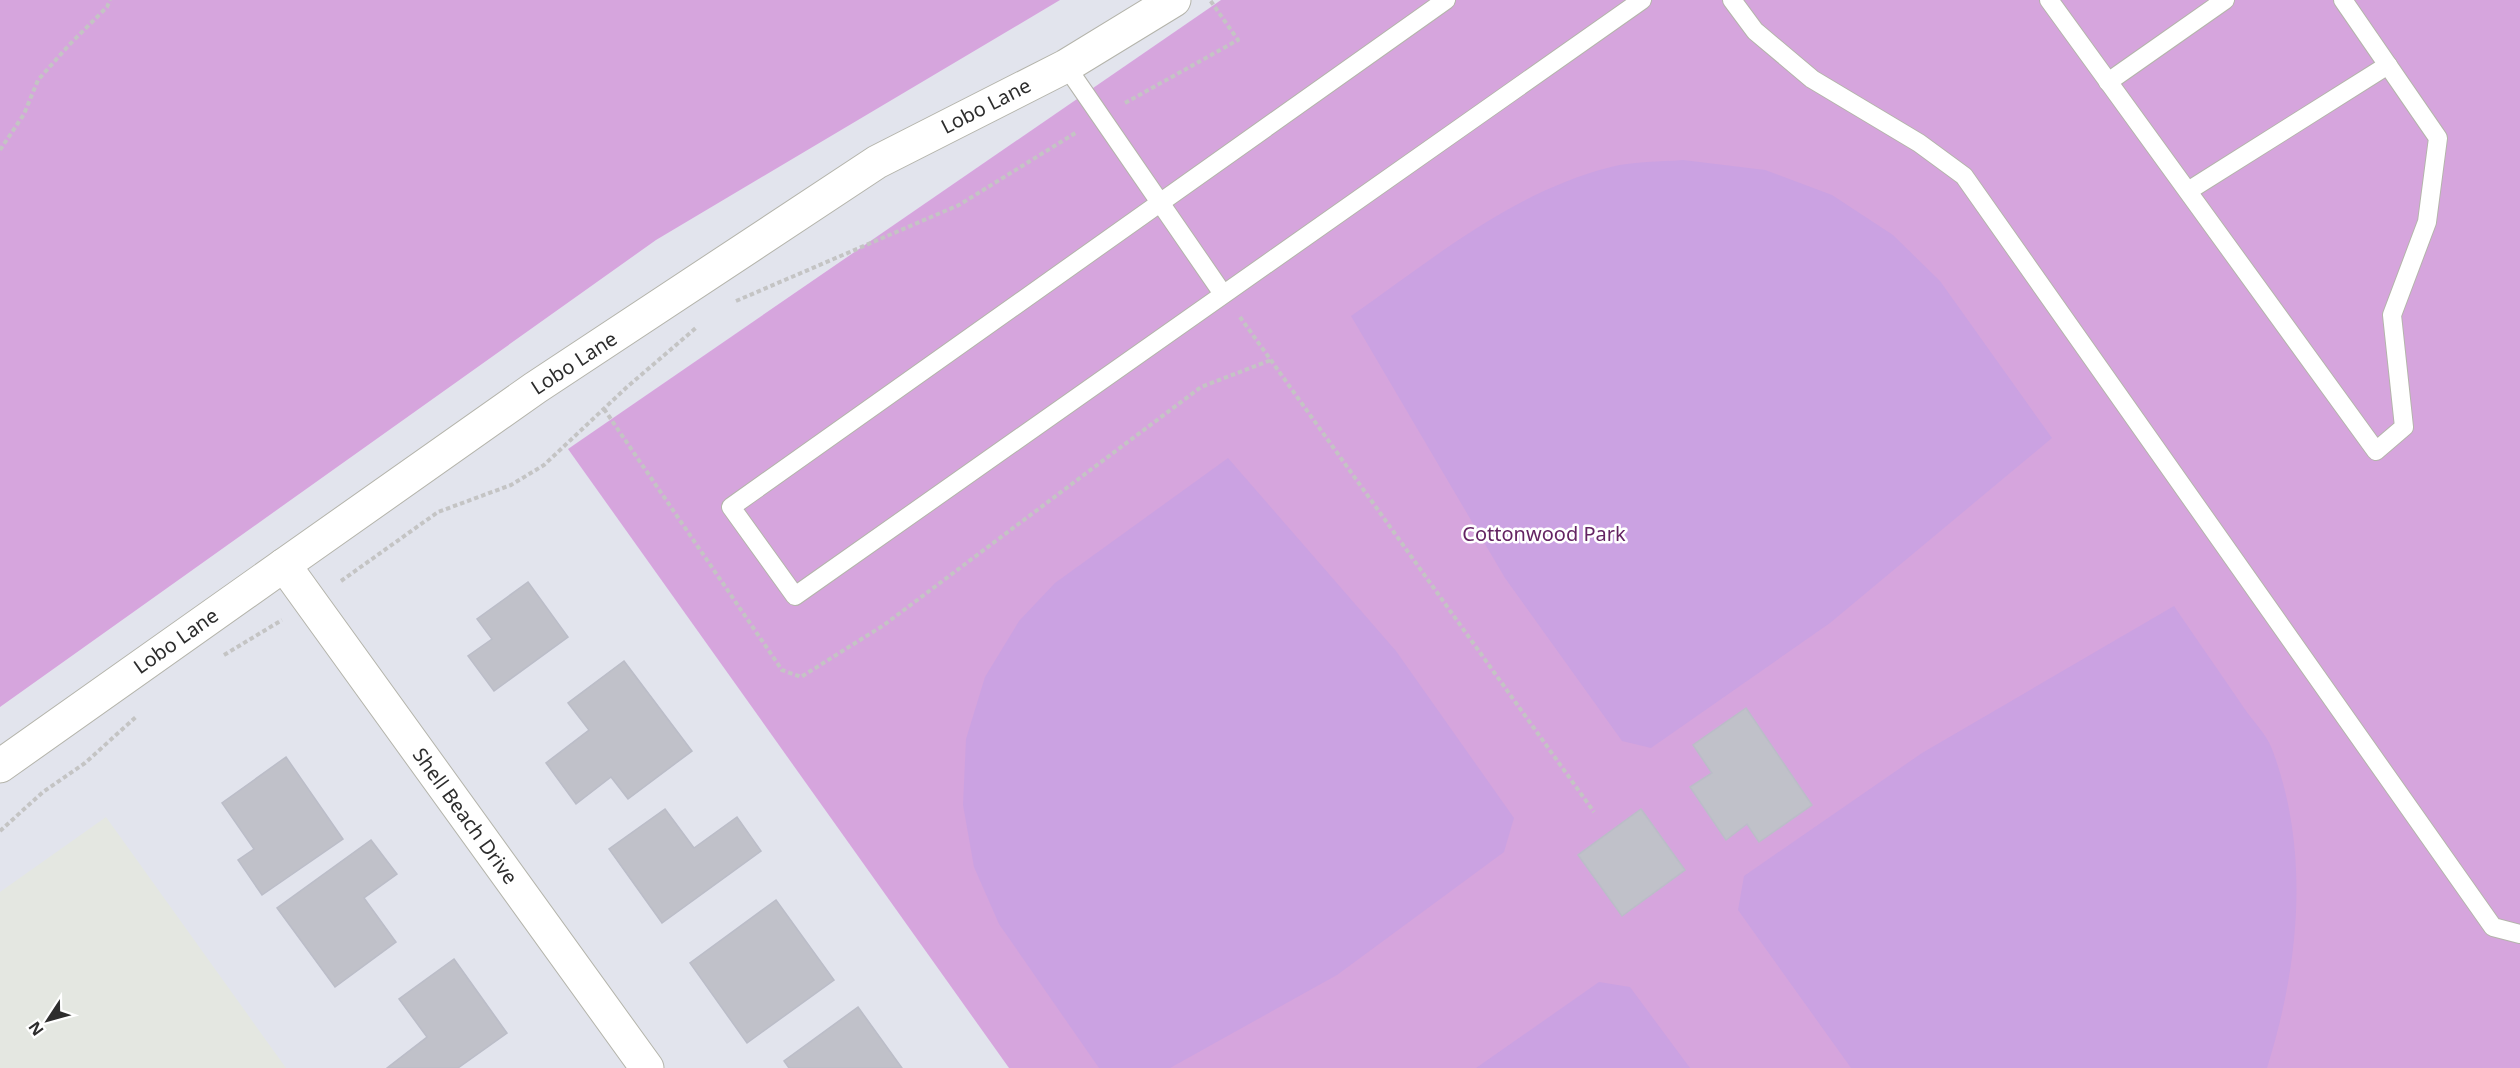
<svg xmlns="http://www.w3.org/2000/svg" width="2520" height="1068" viewBox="0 0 2520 1068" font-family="'Noto Sans',sans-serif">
<rect width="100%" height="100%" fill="#e2e4ed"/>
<path fill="#e4e7e1" d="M 106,817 L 286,1068 L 0,1068 L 0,892 Z"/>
<g fill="#d6a5dd">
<path d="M 0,0 L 1060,0 L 656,240 L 0,707 Z"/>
<path d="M 1221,0 L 2520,0 L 2520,1068 L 1009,1068 L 568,449 Z"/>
</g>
<g fill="#cba2e2">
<path d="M 1683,160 L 1765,170 L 1832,195 L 1893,235 L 1940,281 L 2052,438 L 1830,623 L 1651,748 L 1622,741 L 1505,578 L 1351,316 C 1433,259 1512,192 1611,167 C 1634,161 1660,162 1683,160 Z"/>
<path d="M 1228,458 L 1396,651 L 1514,818 L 1504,852 L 1337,975 L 1170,1068 L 1099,1068 L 999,924 L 974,867 L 963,805 L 966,739 L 985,677 L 1019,621 L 1055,583 Z"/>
<path d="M 2174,606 C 2197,640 2221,674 2244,708 C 2253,721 2267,735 2272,749 C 2311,852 2299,966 2267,1068 L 1851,1068 L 1738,910 L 1744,876 L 1922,753 Z"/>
<path d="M 1599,982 L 1630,987 L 1690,1068 L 1476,1068 Z"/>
</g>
<g fill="#c0c1c9" stroke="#bbbdc8" stroke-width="1.5">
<path d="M 528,582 L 568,637 L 494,691 L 468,656 L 492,639 L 477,619 Z"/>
<path d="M 624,661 L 692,751 L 628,799 L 611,777 L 576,804 L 546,763 L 589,730 L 568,703 Z"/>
<path d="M 1746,708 L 1812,805 L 1759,842 L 1747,824 L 1726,840 L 1690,787 L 1712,773 L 1693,745 Z"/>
<path d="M 286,757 L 343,839 L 262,895 L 238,860 L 254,849 L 222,803 Z"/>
<path d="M 665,809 L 694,848 L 737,817 L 761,851 L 662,923 L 609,849 Z"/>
<path d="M 1641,809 L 1685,870 L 1622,916 L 1578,855 Z"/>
<path d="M 371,840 L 397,874 L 364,898 L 396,942 L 335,987 L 277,908 Z"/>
<path d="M 776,900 L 834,980 L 747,1043 L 690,963 Z"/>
<path d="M 454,959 L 507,1033 L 458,1068 L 387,1068 L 427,1037 L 399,999 Z"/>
<path d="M 858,1007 L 902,1068 L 789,1068 L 784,1061 Z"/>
</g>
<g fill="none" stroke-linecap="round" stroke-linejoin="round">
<defs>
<g id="service">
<path d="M 1446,0 L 731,507 L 795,596 L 1642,0"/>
<path d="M 1732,0 L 1755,31 L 1812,79 L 1919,143 L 1964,176 L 2493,927 L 2520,934"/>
<path d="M 2049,0 L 2376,451 L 2404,427 L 2392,315 L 2427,222 L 2438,138 L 2343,0"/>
<path d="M 1066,66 L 1223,294"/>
<path d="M 2108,82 L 2225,0"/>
<path d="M 2188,191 L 2388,65"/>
</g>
<path id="minor" d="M 647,1068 L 284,565 L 535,388 L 877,162 L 1066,66 L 1174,0"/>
<path id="tertiary" d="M 0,766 L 284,565"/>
</defs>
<use href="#service" stroke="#b4b4ab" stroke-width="20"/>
<use href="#minor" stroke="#b4b4ab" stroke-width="35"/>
<use href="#tertiary" stroke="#b4b4ab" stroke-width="35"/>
<g stroke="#c4c4c4" stroke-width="4" stroke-dasharray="4.5 3" stroke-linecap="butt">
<path d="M 1125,103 L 1238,40 L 1210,0"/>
<path d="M 0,150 L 24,114 L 38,80 L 69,45 L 107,7 L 110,0"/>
<path d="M 736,301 L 959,205 L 1077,132"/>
<path d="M 1240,317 L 1594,812"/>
<path d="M 604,409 L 782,670 L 801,677 L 884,625 L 1201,387 L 1271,360"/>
<path d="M 341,581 L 438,512 L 511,485 L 544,465 L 627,387 L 697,327"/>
<path d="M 224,655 L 282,620"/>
<path d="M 0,831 L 43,792 L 85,763 L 137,716"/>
</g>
<use href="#service" stroke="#fff" stroke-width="18"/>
<use href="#minor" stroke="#fff" stroke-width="33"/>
<use href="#tertiary" stroke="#fff" stroke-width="33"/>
</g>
<g text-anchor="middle" stroke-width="5" stroke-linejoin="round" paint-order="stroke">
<g font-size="20" fill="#2d2d2d" stroke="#fff">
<text transform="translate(986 106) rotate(-27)" y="7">Lobo Lane</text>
<text transform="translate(574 363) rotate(-33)" y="7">Lobo Lane</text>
<text transform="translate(176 641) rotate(-35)" y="7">Lobo Lane</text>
<text transform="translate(465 816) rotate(54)" y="7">Shell Beach Drive</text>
</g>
<g font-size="20" fill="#642463" stroke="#fff">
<text x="1544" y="541">Cottonwood Park</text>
</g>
</g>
<g transform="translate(48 1020) rotate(234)" stroke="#ffffff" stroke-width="4.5" paint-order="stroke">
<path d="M0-4.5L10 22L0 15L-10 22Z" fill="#2d2d2d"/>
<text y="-9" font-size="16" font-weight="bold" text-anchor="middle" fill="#2d2d2d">N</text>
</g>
</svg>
